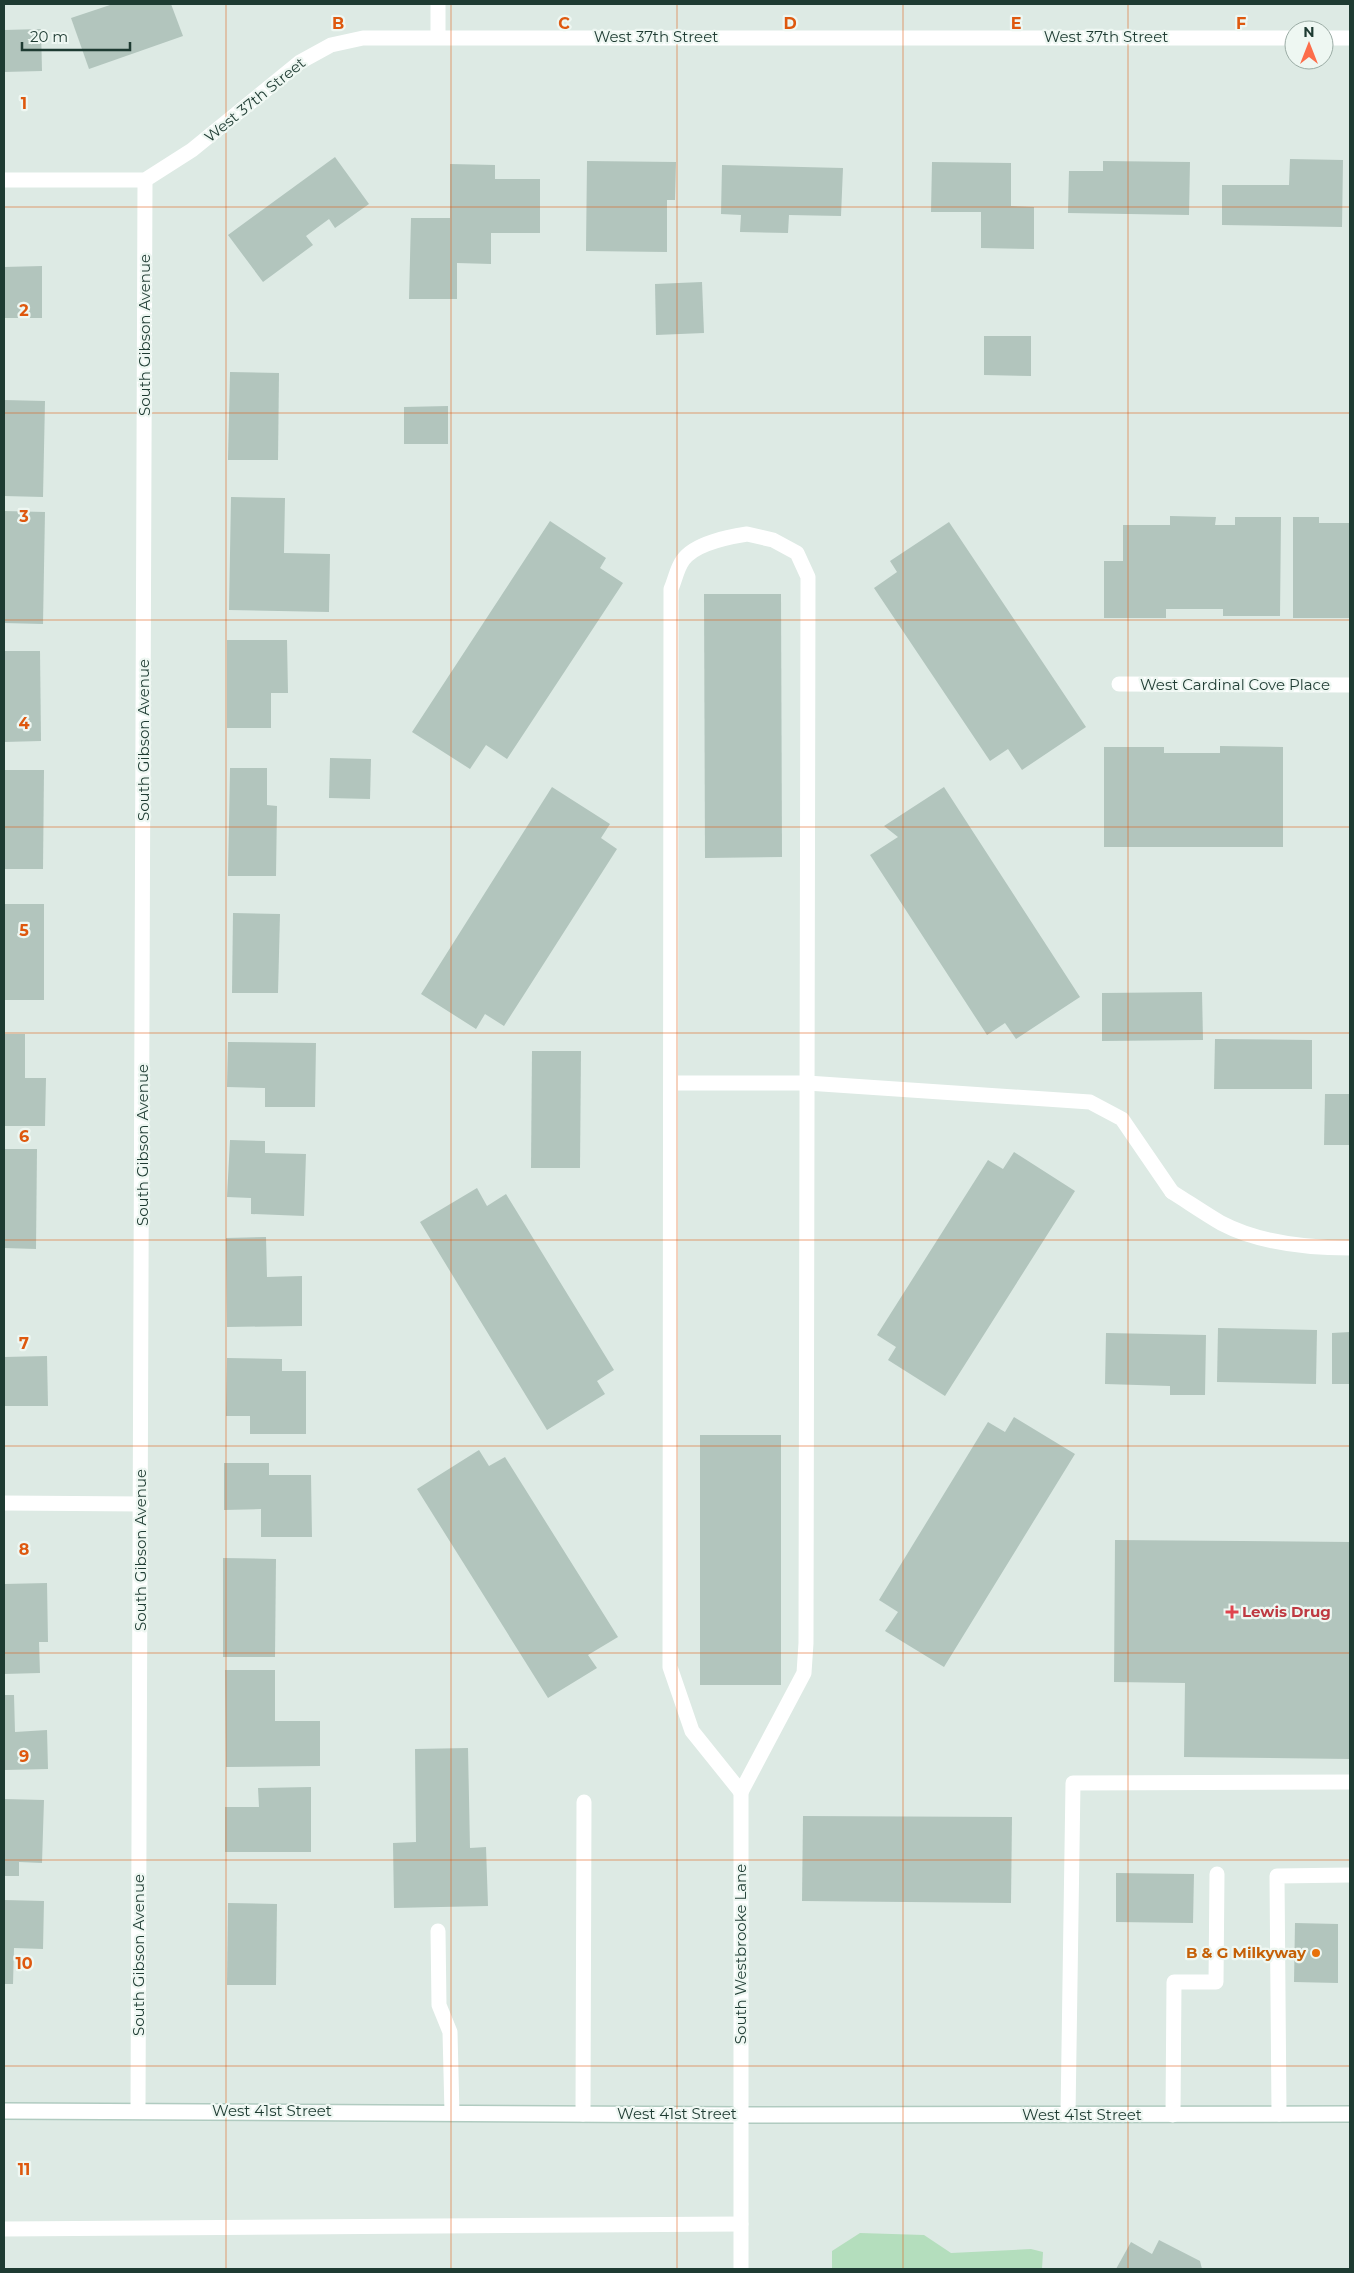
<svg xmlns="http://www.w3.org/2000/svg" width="1354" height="2273" viewBox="0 0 1354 2273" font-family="Montserrat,sans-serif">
<rect width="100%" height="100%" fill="#ddeae4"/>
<path fill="#b4debd" d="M 860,2233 L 924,2235 L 951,2253 L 1031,2249 L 1043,2252 L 1042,2269 L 832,2269 L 832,2251 Z"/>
<g fill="#b2c5bd">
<path d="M 113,4 L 171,4 L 183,36 L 89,69 L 71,18 Z"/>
<path d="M 41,29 L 42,71 L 4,72 L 4,30 Z"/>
<path d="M 335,157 L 369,204 L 335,228 L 329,219 L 306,236 L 313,245 L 263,282 L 228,235 Z"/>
<path d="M 1290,159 L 1343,160 L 1342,227 L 1222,225 L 1222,185 L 1289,185 Z"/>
<path d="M 587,161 L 676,162 L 675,200 L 667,200 L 667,252 L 586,251 Z"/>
<path d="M 1103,161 L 1190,162 L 1189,215 L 1068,213 L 1069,171 L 1103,171 Z"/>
<path d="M 932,162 L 1011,163 L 1011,206 L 1034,207 L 1034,249 L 981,248 L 981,212 L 931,212 Z"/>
<path d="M 450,164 L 495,165 L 495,179 L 540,179 L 540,233 L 491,233 L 491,264 L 457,263 L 457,299 L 409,299 L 411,218 L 450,218 Z"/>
<path d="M 722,165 L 843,168 L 841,216 L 789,215 L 788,233 L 740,232 L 741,215 L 721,214 Z"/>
<path d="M 42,266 L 42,318 L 4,318 L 4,267 Z"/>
<path d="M 702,282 L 704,333 L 656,335 L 655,284 Z"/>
<path d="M 984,336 L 1031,336 L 1031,376 L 984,375 Z"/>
<path d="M 230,372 L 279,373 L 278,460 L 228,460 Z"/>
<path d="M 4,400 L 45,401 L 43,497 L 4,496 Z"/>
<path d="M 448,406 L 448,444 L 404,444 L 404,407 Z"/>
<path d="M 231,497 L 285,498 L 284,553 L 330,554 L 329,612 L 229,610 Z"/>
<path d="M 4,511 L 45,512 L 43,624 L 4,623 Z"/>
<path d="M 1170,516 L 1216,517 L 1215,525 L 1235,525 L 1235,517 L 1281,517 L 1280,616 L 1223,616 L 1223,609 L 1166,609 L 1166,618 L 1104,618 L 1104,561 L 1123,561 L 1123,525 L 1170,525 Z"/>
<path d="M 1293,517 L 1319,517 L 1319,523 L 1350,523 L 1350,618 L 1293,618 Z"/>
<path d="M 550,521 L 606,558 L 600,568 L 623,583 L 507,759 L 486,745 L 470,769 L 412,732 Z"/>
<path d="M 949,522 L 1086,727 L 1022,770 L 1008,749 L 990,761 L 874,588 L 897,572 L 890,561 Z"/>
<path d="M 704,594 L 781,594 L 782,857 L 705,858 Z"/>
<path d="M 227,640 L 287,640 L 288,693 L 271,693 L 271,728 L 227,728 Z"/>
<path d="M 4,651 L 40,651 L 41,741 L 4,742 Z"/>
<path d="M 1220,746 L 1283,747 L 1283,847 L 1104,847 L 1104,747 L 1164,747 L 1164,753 L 1220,753 Z"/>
<path d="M 330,758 L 371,759 L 370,799 L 329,798 Z"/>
<path d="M 230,768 L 267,768 L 267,805 L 277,806 L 276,876 L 228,876 Z"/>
<path d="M 4,770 L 44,770 L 43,869 L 4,869 Z"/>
<path d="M 552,787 L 610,824 L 601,838 L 617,849 L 504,1026 L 485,1014 L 476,1029 L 421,994 Z"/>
<path d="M 944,787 L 1080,997 L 1016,1039 L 1005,1023 L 987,1035 L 870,855 L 898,837 L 884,826 Z"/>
<rect x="4" y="904" width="40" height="96"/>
<path d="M 233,913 L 280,914 L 278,993 L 232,993 Z"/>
<path d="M 1202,992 L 1203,1040 L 1102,1041 L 1102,993 Z"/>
<path d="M 4,1034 L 25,1034 L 25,1078 L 46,1078 L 45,1126 L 4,1126 Z"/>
<path d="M 1215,1039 L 1312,1040 L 1312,1089 L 1214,1089 Z"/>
<path d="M 228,1042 L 316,1043 L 315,1107 L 265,1107 L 265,1088 L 227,1087 Z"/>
<path d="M 532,1051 L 581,1051 L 580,1168 L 531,1168 Z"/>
<path d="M 1325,1094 L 1350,1094 L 1350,1145 L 1324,1145 Z"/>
<path d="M 230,1140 L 265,1141 L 265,1153 L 306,1154 L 304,1216 L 251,1214 L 251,1198 L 227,1197 Z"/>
<path d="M 4,1149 L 37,1149 L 36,1249 L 4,1248 Z"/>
<path d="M 1014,1152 L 1075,1191 L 945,1396 L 888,1360 L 896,1347 L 877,1335 L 988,1160 L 1003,1169 Z"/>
<path d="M 477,1188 L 487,1206 L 506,1194 L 614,1370 L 597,1381 L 605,1394 L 547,1430 L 420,1222 Z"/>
<path d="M 266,1237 L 267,1277 L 302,1276 L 302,1326 L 227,1327 L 226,1238 Z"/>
<path d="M 1218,1328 L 1317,1330 L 1316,1384 L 1217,1382 Z"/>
<path d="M 1350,1332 L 1350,1384 L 1332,1384 L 1332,1333 Z"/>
<path d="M 1106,1333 L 1206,1335 L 1205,1395 L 1170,1395 L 1170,1386 L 1105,1384 Z"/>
<path d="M 47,1356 L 48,1406 L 4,1406 L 4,1357 Z"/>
<path d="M 227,1358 L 282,1359 L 282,1371 L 306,1371 L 306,1434 L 250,1434 L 250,1416 L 226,1416 Z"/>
<path d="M 1014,1417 L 1075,1454 L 944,1667 L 885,1631 L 898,1612 L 879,1600 L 988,1422 L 1005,1432 Z"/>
<rect x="700" y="1435" width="81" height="250"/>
<path d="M 479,1450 L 489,1466 L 505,1457 L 618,1637 L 588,1655 L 597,1668 L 548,1698 L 417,1489 Z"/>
<path d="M 224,1463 L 269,1463 L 269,1475 L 311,1475 L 312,1537 L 261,1537 L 261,1509 L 224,1510 Z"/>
<path d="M 1115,1540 L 1350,1542 L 1350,1759 L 1184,1757 L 1185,1683 L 1114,1682 Z"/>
<path d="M 223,1558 L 276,1559 L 275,1657 L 223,1657 Z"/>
<path d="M 47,1583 L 48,1642 L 39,1642 L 40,1673 L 4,1674 L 4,1584 Z"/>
<path d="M 225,1670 L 275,1670 L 275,1721 L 320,1721 L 320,1766 L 226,1767 Z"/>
<path d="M 4,1695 L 14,1695 L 15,1732 L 47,1730 L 48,1769 L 5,1770 Z"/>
<path d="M 468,1748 L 470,1848 L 486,1847 L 488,1906 L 394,1908 L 393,1843 L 416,1842 L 415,1749 Z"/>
<path d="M 311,1787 L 311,1852 L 225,1852 L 225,1807 L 259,1807 L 258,1788 Z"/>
<path d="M 4,1799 L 44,1800 L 42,1863 L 19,1862 L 19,1876 L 4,1876 Z"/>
<path d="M 803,1816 L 1012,1817 L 1011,1903 L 802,1901 Z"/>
<path d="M 1116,1873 L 1194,1874 L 1193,1923 L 1116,1922 Z"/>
<path d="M 4,1900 L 44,1901 L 43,1949 L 14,1948 L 13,1984 L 4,1984 Z"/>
<path d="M 228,1903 L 277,1904 L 276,1985 L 227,1985 Z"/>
<path d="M 1295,1923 L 1338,1924 L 1338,1983 L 1294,1982 Z"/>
<path d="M 1159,2240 L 1200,2261 L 1202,2269 L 1116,2269 L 1131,2242 L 1152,2254 Z"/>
</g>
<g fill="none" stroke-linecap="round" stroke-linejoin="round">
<defs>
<path id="secondary" d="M 4,2111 L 740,2115 L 1350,2114"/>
</defs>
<use href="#secondary" stroke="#b0cbc0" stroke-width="18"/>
<g stroke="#fff" stroke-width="15">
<path d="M 747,534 L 773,540 L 797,553 L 808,577 L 806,1643 L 804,1673 L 741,1792 L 692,1731 L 670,1667 L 671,589 C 675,580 677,568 683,560 C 695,543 728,537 747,534 Z"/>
<path d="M 671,1083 L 807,1083 L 1090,1102 L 1122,1119 L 1172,1192"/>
<path d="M 438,1931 L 439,2005 L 450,2032 L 452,2113"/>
<path d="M 583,2114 L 584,1802"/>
<path d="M 1279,2114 L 1277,1876 L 1350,1875"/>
<path d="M 1068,2115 L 1073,1783 L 1350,1782"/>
<path d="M 1173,2115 L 1174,1982 L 1216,1982 L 1217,1874"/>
</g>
<g stroke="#fff" stroke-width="15">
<path d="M 438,36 L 438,4"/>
<path d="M 1324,38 L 1350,38"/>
<path d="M 4,180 L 145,180 L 192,150 L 300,62 L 331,45 L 363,38 L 1294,38"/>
<path d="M 1119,684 L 1350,685"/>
<path d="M 1172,1192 C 1188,1202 1204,1213 1221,1223 C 1259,1243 1308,1248 1350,1248"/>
<path d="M 4,1503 L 142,1504"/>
<path d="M 741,1792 L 741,2269"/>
<path d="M 138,2110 L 145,180"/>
<path d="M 4,2229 L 741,2224"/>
</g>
<use href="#secondary" stroke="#fff" stroke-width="15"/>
</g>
<path fill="none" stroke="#de580e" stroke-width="1" stroke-opacity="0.55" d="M 226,4 L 226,2269M 451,4 L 451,2269M 677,4 L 677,2269M 903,4 L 903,2269M 1128,4 L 1128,2269M 4,207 L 1350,207M 4,413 L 1350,413M 4,620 L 1350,620M 4,827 L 1350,827M 4,1033 L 1350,1033M 4,1240 L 1350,1240M 4,1446 L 1350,1446M 4,1653 L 1350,1653M 4,1860 L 1350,1860M 4,2066 L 1350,2066"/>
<path fill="#e0444e" stroke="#eef7f2" stroke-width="2" d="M1229.5 1604.5h5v5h5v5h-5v5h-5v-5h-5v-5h5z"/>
<circle fill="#e8710a" stroke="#eef7f2" stroke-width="2" cx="1316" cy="1953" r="5"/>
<g text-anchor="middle" stroke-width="4.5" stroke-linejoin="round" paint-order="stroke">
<g font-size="15" fill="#1e3b32" stroke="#eef7f2">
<text x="656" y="42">West 37th Street</text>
<text x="1106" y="42">West 37th Street</text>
<text transform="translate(255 100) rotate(-39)" y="5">West 37th Street</text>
<text transform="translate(145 335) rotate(-90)" y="5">South Gibson Avenue</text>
<text x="1235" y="690">West Cardinal Cove Place</text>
<text transform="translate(144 740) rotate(-90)" y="5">South Gibson Avenue</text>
<text transform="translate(143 1145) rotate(-90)" y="5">South Gibson Avenue</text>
<text transform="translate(141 1550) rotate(-90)" y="5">South Gibson Avenue</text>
<text transform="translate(741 1954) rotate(-90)" y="5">South Westbrooke Lane</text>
<text transform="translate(139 1955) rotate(-90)" y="5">South Gibson Avenue</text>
<text x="272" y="2116">West 41st Street</text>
<text x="677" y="2119">West 41st Street</text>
<text x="1082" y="2120">West 41st Street</text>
</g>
<g font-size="15" font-weight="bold" fill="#be3a42" stroke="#eef7f2" text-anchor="start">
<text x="1242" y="1617">Lewis Drug</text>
</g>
<g font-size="15" font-weight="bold" fill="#c56008" stroke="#eef7f2" text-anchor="end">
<text x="1306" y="1958">B &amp; G Milkyway</text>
</g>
</g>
<g font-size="16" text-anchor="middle" font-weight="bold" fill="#de580e" stroke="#eef7f2" stroke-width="4.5" stroke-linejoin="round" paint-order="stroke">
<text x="338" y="29">B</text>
<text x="564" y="29">C</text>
<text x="790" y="29">D</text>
<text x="1016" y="29">E</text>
<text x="1241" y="29">F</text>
<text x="24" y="109">1</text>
<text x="24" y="316">2</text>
<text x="24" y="522">3</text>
<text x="24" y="729">4</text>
<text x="24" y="936">5</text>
<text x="24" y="1142">6</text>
<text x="24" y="1349">7</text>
<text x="24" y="1555">8</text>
<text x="24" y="1762">9</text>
<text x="24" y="1969">10</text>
<text x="24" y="2175">11</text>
</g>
<rect width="1354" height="2273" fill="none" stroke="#1e3b32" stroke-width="10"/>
<g transform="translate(1309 45)"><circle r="24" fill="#eef7f2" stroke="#9baca5"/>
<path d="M0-4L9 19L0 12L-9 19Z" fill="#fc6d4a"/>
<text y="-8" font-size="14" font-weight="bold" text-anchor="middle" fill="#1e3b32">N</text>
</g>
<path d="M22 42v8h108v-8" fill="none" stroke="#1e3b32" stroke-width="2.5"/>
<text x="30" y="42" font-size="15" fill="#1e3b32" stroke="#eef7f2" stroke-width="4" paint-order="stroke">20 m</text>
</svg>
